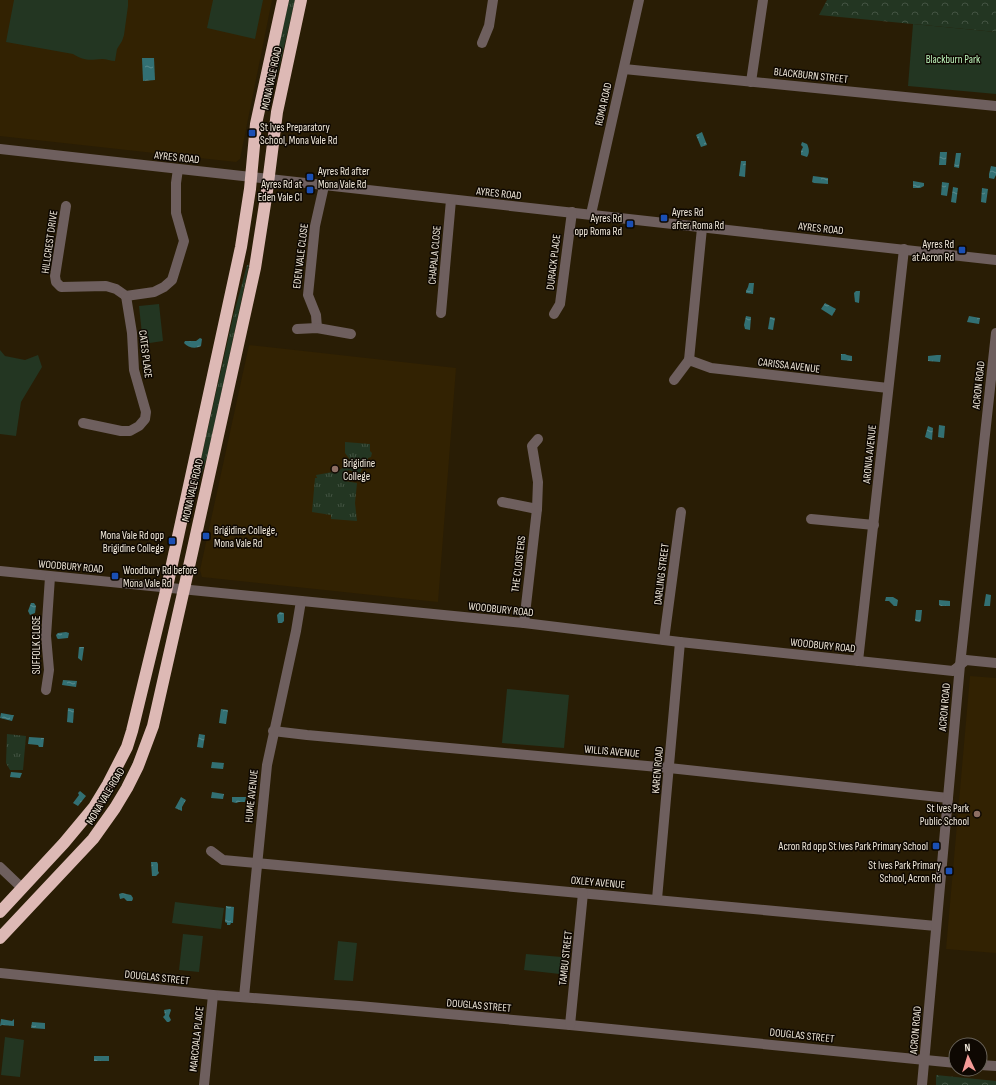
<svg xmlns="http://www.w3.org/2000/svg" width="996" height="1085" viewBox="0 0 996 1085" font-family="'Sofia Sans Condensed',sans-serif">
<defs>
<pattern id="grass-tufts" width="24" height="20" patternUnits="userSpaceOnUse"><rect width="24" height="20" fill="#233622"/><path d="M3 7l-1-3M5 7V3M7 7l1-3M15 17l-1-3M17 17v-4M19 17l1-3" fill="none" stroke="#435342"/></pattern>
<pattern id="forest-crowns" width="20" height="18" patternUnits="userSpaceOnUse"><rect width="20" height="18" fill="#233622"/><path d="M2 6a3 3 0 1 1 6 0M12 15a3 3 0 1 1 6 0" fill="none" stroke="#435342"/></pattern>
<pattern id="water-ripples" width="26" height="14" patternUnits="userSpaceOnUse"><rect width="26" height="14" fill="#327073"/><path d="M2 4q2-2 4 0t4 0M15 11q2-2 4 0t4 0" fill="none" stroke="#5a8b8d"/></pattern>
</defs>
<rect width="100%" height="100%" fill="#291d05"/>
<g fill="#322202">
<path d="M 0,0 L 272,0 L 240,159 L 236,162 L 0,136 Z"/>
<path d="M 249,345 L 456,368 L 438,602 L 202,577 L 200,570 Z"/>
<path d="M 970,676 L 996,678 L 996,953 L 946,949 Z"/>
</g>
<g fill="url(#grass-tufts)">
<path d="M 289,0 L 295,0 L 280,64 L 269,102 L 267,102 Z"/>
<path d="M 247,265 L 249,265 L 208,454 L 198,485 L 196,487 L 196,481 L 233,317 Z"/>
<path d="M 345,442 L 370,444 L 370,451 L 372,453 L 371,457 L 368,458 L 368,460 L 370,461 L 370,463 L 351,461 L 345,453 Z"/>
<path d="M 350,463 L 364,465 L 360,473 L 348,470 L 345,481 L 357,483 L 355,503 L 357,521 L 331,519 L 331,515 L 312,512 L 315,478 L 317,478 L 316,475 L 338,471 Z"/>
<path d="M 7,734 L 26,736 L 23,770 L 10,770 L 6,763 Z"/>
</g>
<g fill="url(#forest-crowns)">
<path d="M 827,0 L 996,0 L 996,32 L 819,15 Z"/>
<path d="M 936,1075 L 996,1081 L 996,1085 L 936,1085 Z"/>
</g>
<g fill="#233622">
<path d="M 14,0 L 128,0 L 128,6 L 124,35 L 122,41 L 117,49 L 115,61 C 111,61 106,59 102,59 C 89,60 84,61 73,54 L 6,42 Z"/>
<path d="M 213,0 L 263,0 L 255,39 L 207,28 Z"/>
<path d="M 913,24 L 996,32 L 996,94 L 908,86 Z"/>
<path d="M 159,304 L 163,341 L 143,344 L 139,306 Z"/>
<path d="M 0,350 L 5,356 L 25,360 L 38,355 L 42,367 L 21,402 L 16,436 L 0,434 Z"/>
<path d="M 507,689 L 569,695 L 564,748 L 502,743 Z"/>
<path d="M 175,902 L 224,908 L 221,929 L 172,923 Z"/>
<path d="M 183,934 L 203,936 L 199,972 L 179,970 Z"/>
<path d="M 338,941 L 357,943 L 353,981 L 334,980 Z"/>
<path d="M 526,954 L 562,957 L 560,974 L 524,970 Z"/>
<path d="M 5,1037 L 24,1040 L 20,1077 L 1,1075 Z"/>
</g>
<g fill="url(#water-ripples)">
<path d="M 142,58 L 154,58 L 155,80 L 143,81 Z"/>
<path d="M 702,132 L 707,145 L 701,147 L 696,135 Z"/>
<path d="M 802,142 L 807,144 C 809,148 810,153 807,157 L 801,155 L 801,151 L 803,147 L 801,145 Z"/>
<path d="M 940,152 L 947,152 L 946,165 L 939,165 Z"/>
<path d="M 956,153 L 961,153 L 959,168 L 954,167 Z"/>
<path d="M 741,161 L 746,161 L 745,177 L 739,176 Z"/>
<path d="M 991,166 L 996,167 L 996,175 L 994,179 L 989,178 L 989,174 Z"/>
<path d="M 813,176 L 828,178 L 828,184 L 814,183 L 812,182 Z"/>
<path d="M 913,181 L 924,183 L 924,186 L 920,188 L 913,188 Z"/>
<path d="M 942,182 L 949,183 L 947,196 L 941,195 Z"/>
<path d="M 953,187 L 958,188 L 956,203 L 951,202 Z"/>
<path d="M 982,188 L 988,189 L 986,203 L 981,202 Z"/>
<path d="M 749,283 L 754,283 L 753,294 L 746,293 L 746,291 L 748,287 Z"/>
<path d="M 856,291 L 860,291 L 859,303 L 855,302 L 854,293 Z"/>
<path d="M 825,303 L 836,309 L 832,316 L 821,309 Z"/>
<path d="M 746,316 L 751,317 L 750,330 L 745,329 L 744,325 Z"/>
<path d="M 969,316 L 980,318 L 979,324 L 967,322 Z"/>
<path d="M 770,317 L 775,318 L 773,330 L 768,329 Z"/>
<path d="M 200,338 L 202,339 L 201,346 C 196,349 188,348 184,343 L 185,341 L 196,341 Z"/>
<path d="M 841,354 L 845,354 L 847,355 L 852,356 L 852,361 L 841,360 Z"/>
<path d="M 937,355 L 941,355 L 940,362 L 928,361 L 928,356 Z"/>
<path d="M 939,425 L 945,426 L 944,438 L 938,437 Z"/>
<path d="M 928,426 L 933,428 L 932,440 L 925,437 Z"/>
<path d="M 986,594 L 991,595 L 990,606 L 984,606 Z"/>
<path d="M 886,597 L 893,597 L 898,600 L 897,606 L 894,606 L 889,601 L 885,601 Z"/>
<path d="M 939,600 L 950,601 L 950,606 L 941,606 L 939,605 Z"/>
<path d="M 31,603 L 34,603 L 36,606 L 35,613 L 30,615 L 28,611 Z"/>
<path d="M 916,610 L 922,610 L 921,620 L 920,622 L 915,621 Z"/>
<path d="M 280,612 L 284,613 L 284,621 L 282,623 L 278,623 L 277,615 Z"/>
<path d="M 66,632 L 69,633 L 68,638 L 58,639 L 57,638 L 56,635 L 58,633 Z"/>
<path d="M 79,647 L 84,647 L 82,661 L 78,658 Z"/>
<path d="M 63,680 L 77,681 L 76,687 L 62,685 Z"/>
<path d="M 68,708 L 74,709 L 73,723 L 67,722 Z"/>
<path d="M 221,709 L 228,710 L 226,724 L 219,723 Z"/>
<path d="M 1,713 L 12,715 L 14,715 L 12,721 L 0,718 Z"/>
<path d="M 199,734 L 205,735 L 203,748 L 197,747 Z"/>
<path d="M 29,737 L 44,738 L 43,747 L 39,747 L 38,745 L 28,744 Z"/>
<path d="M 212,762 L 224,763 L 223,769 L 211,768 Z"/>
<path d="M 11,772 L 22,773 L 20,778 L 10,777 Z"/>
<path d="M 80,791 L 86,796 L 78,806 L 73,803 L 79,795 L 78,793 Z"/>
<path d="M 212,792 L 224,794 L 223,799 L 211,798 Z"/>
<path d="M 181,797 L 186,800 L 182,807 L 182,811 L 175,808 Z"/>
<path d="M 232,797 L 246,797 L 245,802 L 239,802 L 236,803 L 232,802 Z"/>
<path d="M 151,862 L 157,862 L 158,864 L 158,871 L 159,873 L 156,876 L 152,876 Z"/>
<path d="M 122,893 L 131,895 L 133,898 L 132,901 L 127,901 L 124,898 L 120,899 L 119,894 Z"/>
<path d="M 226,906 L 234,907 L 233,923 L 231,923 L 230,925 L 227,925 L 227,923 L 225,922 Z"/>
<path d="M 170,1009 L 171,1010 L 169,1016 L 171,1020 L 169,1022 L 167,1022 L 163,1017 L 165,1015 L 164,1010 Z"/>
<path d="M 1,1019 L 12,1021 L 14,1019 L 14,1026 L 2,1025 L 0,1026 Z"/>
<path d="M 32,1022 L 45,1023 L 45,1029 L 31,1028 Z"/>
<rect x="94" y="1056" width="15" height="5"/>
</g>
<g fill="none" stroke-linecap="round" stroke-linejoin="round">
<g stroke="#6e5f5e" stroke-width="10">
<path d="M 482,43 L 489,26 L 493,0"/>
<path d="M 624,69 L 996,106"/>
<path d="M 751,82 L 763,0"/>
<path d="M 0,149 L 996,260"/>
<path d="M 66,206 L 55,276 L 56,282 L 61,287 L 106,286 L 116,289 L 126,296 L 154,292 L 164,287 L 172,280 L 184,241 L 176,213 L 176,183 L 178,169"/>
<path d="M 591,214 L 639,0"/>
<path d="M 441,313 L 451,200"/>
<path d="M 554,314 L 560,304 L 572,212"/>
<path d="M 317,328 L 316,315 L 308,295 L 315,226 L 324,186"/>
<path d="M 297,329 L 317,328 L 351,334"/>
<path d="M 689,360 L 702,228"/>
<path d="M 674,380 L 689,360 L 711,368 L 888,388"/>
<path d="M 83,423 L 121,431 L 130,431 L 139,426 L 145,419 L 146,412 L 134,370 L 132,333 L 126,296"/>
<path d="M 502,502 L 537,509"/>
<path d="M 811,519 L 874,525"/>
<path d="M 0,571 L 524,623 L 680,642 L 953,671 L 966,660 L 996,663"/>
<path d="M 524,623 L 537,509 L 538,482 L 532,446 L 538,439"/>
<path d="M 664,640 L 681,512"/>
<path d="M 858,661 L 904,249"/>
<path d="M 46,690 L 49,670 L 46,636 L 50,577"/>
<path d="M 273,731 L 307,735 L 669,768 L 948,798"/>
<path d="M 211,851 L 223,860 L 936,926"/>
<path d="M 0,867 L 22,888"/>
<path d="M 657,899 L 680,642"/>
<path d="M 0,973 L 213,995 L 359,1006 L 570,1025 L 956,1063"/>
<path d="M 244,997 L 267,765 L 296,631 L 301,601"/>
<path d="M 570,1025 L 583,893"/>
<path d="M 980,1065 L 996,1066"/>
<path d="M 204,1085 L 213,995"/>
<path d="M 922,1085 L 960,665 L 996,333"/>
</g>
<g stroke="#ddb9b5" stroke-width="12">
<path d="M 0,912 L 64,843 L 94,807 L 108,784 L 127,747 L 132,731 L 167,587 L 241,247 L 250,189 L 256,124 L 283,0"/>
<path d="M 0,938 L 93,839 L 115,808 L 127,788 L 138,766 L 153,726 L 186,580 L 255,268 L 267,191 L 277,112 L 301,0"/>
</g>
</g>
<g fill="#1a4fb4" stroke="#0e0802" stroke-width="1.5">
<rect x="248" y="129" width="8" height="8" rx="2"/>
<rect x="306" y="173" width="8" height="8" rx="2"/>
<rect x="306" y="186" width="8" height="8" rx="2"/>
<rect x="660" y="214" width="8" height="8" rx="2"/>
<rect x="626" y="220" width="8" height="8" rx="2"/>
<rect x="958" y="246" width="8" height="8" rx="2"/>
<rect x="202" y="532" width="8" height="8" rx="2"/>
<rect x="168" y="537" width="8" height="8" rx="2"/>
<rect x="111" y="572" width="8" height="8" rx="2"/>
<rect x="932" y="842" width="8" height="8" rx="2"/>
<rect x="945" y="867" width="8" height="8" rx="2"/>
</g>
<g fill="#8d6e63" stroke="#0e0802" stroke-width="1.5">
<circle cx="335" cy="469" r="4"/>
<circle cx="977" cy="814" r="4"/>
</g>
<g text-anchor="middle" stroke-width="3" stroke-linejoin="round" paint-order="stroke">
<g font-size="11" fill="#bbf2b9" stroke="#0e0802">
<text x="953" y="63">Blackburn Park</text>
</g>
<g font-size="11" fill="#f0e8da" stroke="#0e0802">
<text transform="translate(811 75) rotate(6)" y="4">BLACKBURN STREET</text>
<text transform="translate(271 78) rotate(-78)" y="4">MONA VALE ROAD</text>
<text transform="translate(603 104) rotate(-77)" y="4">ROMA ROAD</text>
<text transform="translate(177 157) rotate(6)" y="4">AYRES ROAD</text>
<text transform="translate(499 193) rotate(6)" y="4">AYRES ROAD</text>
<text transform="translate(821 228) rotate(6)" y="4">AYRES ROAD</text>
<text transform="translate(49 242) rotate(-82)" y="4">HILLCREST DRIVE</text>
<text transform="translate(434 255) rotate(-85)" y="4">CHAPALA CLOSE</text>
<text transform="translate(300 256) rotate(-83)" y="4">EDEN VALE CLOSE</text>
<text transform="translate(553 262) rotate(-83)" y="4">DURACK PLACE</text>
<text transform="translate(146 354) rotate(83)" y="4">CATES PLACE</text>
<text transform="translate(789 365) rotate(7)" y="4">CARISSA AVENUE</text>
<text transform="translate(978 385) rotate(-84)" y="4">ACRON ROAD</text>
<text transform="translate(869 454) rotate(-84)" y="4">ARONIA AVENUE</text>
<text transform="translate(192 490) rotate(-77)" y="4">MONA VALE ROAD</text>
<text transform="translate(518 564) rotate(-83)" y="4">THE CLOISTERS</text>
<text transform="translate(71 566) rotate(5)" y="4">WOODBURY ROAD</text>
<text transform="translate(661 574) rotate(-83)" y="4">DARLING STREET</text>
<text transform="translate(501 609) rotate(6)" y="4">WOODBURY ROAD</text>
<text transform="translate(36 645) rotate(-90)" y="4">SUFFOLK CLOSE</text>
<text transform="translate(823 645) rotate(6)" y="4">WOODBURY ROAD</text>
<text transform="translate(944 707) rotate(-85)" y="4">ACRON ROAD</text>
<text transform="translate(612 751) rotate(5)" y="4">WILLIS AVENUE</text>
<text transform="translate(657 770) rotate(-85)" y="4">KAREN ROAD</text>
<text transform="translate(105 796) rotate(-59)" y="4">MONA VALE ROAD</text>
<text transform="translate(251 796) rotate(-84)" y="4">HUME AVENUE</text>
<text transform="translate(598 882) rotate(5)" y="4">OXLEY AVENUE</text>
<text transform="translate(565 958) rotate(-84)" y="4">TAMBU STREET</text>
<text transform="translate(157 977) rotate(6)" y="4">DOUGLAS STREET</text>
<text transform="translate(479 1005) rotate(5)" y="4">DOUGLAS STREET</text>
<text transform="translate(915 1030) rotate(-85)" y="4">ACRON ROAD</text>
<text transform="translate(802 1035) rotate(6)" y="4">DOUGLAS STREET</text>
<text transform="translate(196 1039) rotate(-84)" y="4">MARCOALA PLACE</text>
</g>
<g font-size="11" fill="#f0e8da" stroke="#0e0802" text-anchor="end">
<text x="260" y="131" text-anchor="start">St Ives Preparatory<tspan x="260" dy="13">School, Mona Vale Rd</tspan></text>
<text x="318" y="175" text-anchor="start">Ayres Rd after<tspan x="318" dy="13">Mona Vale Rd</tspan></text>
<text x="302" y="188">Ayres Rd at<tspan x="302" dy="13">Eden Vale Cl</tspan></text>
<text x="672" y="216" text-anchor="start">Ayres Rd<tspan x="672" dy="13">after Roma Rd</tspan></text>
<text x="622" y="222">Ayres Rd<tspan x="622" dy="13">opp Roma Rd</tspan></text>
<text x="954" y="248">Ayres Rd<tspan x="954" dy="13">at Acron Rd</tspan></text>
<text x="343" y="467" text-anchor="start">Brigidine<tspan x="343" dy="13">College</tspan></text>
<text x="214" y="534" text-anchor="start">Brigidine College,<tspan x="214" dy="13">Mona Vale Rd</tspan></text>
<text x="164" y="539">Mona Vale Rd opp<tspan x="164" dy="13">Brigidine College</tspan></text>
<text x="123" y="574" text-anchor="start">Woodbury Rd before<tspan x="123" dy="13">Mona Vale Rd</tspan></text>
<text x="969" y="812">St Ives Park<tspan x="969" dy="13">Public School</tspan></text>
<text x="928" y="850">Acron Rd opp St Ives Park Primary School</text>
<text x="941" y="869">St Ives Park Primary<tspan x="941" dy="13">School, Acron Rd</tspan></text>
</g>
</g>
<g transform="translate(968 1057) rotate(356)"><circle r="19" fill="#0e0802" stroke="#686258"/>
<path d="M0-3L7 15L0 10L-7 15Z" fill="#f59b97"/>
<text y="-6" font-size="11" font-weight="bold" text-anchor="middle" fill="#f0e8da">N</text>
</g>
</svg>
